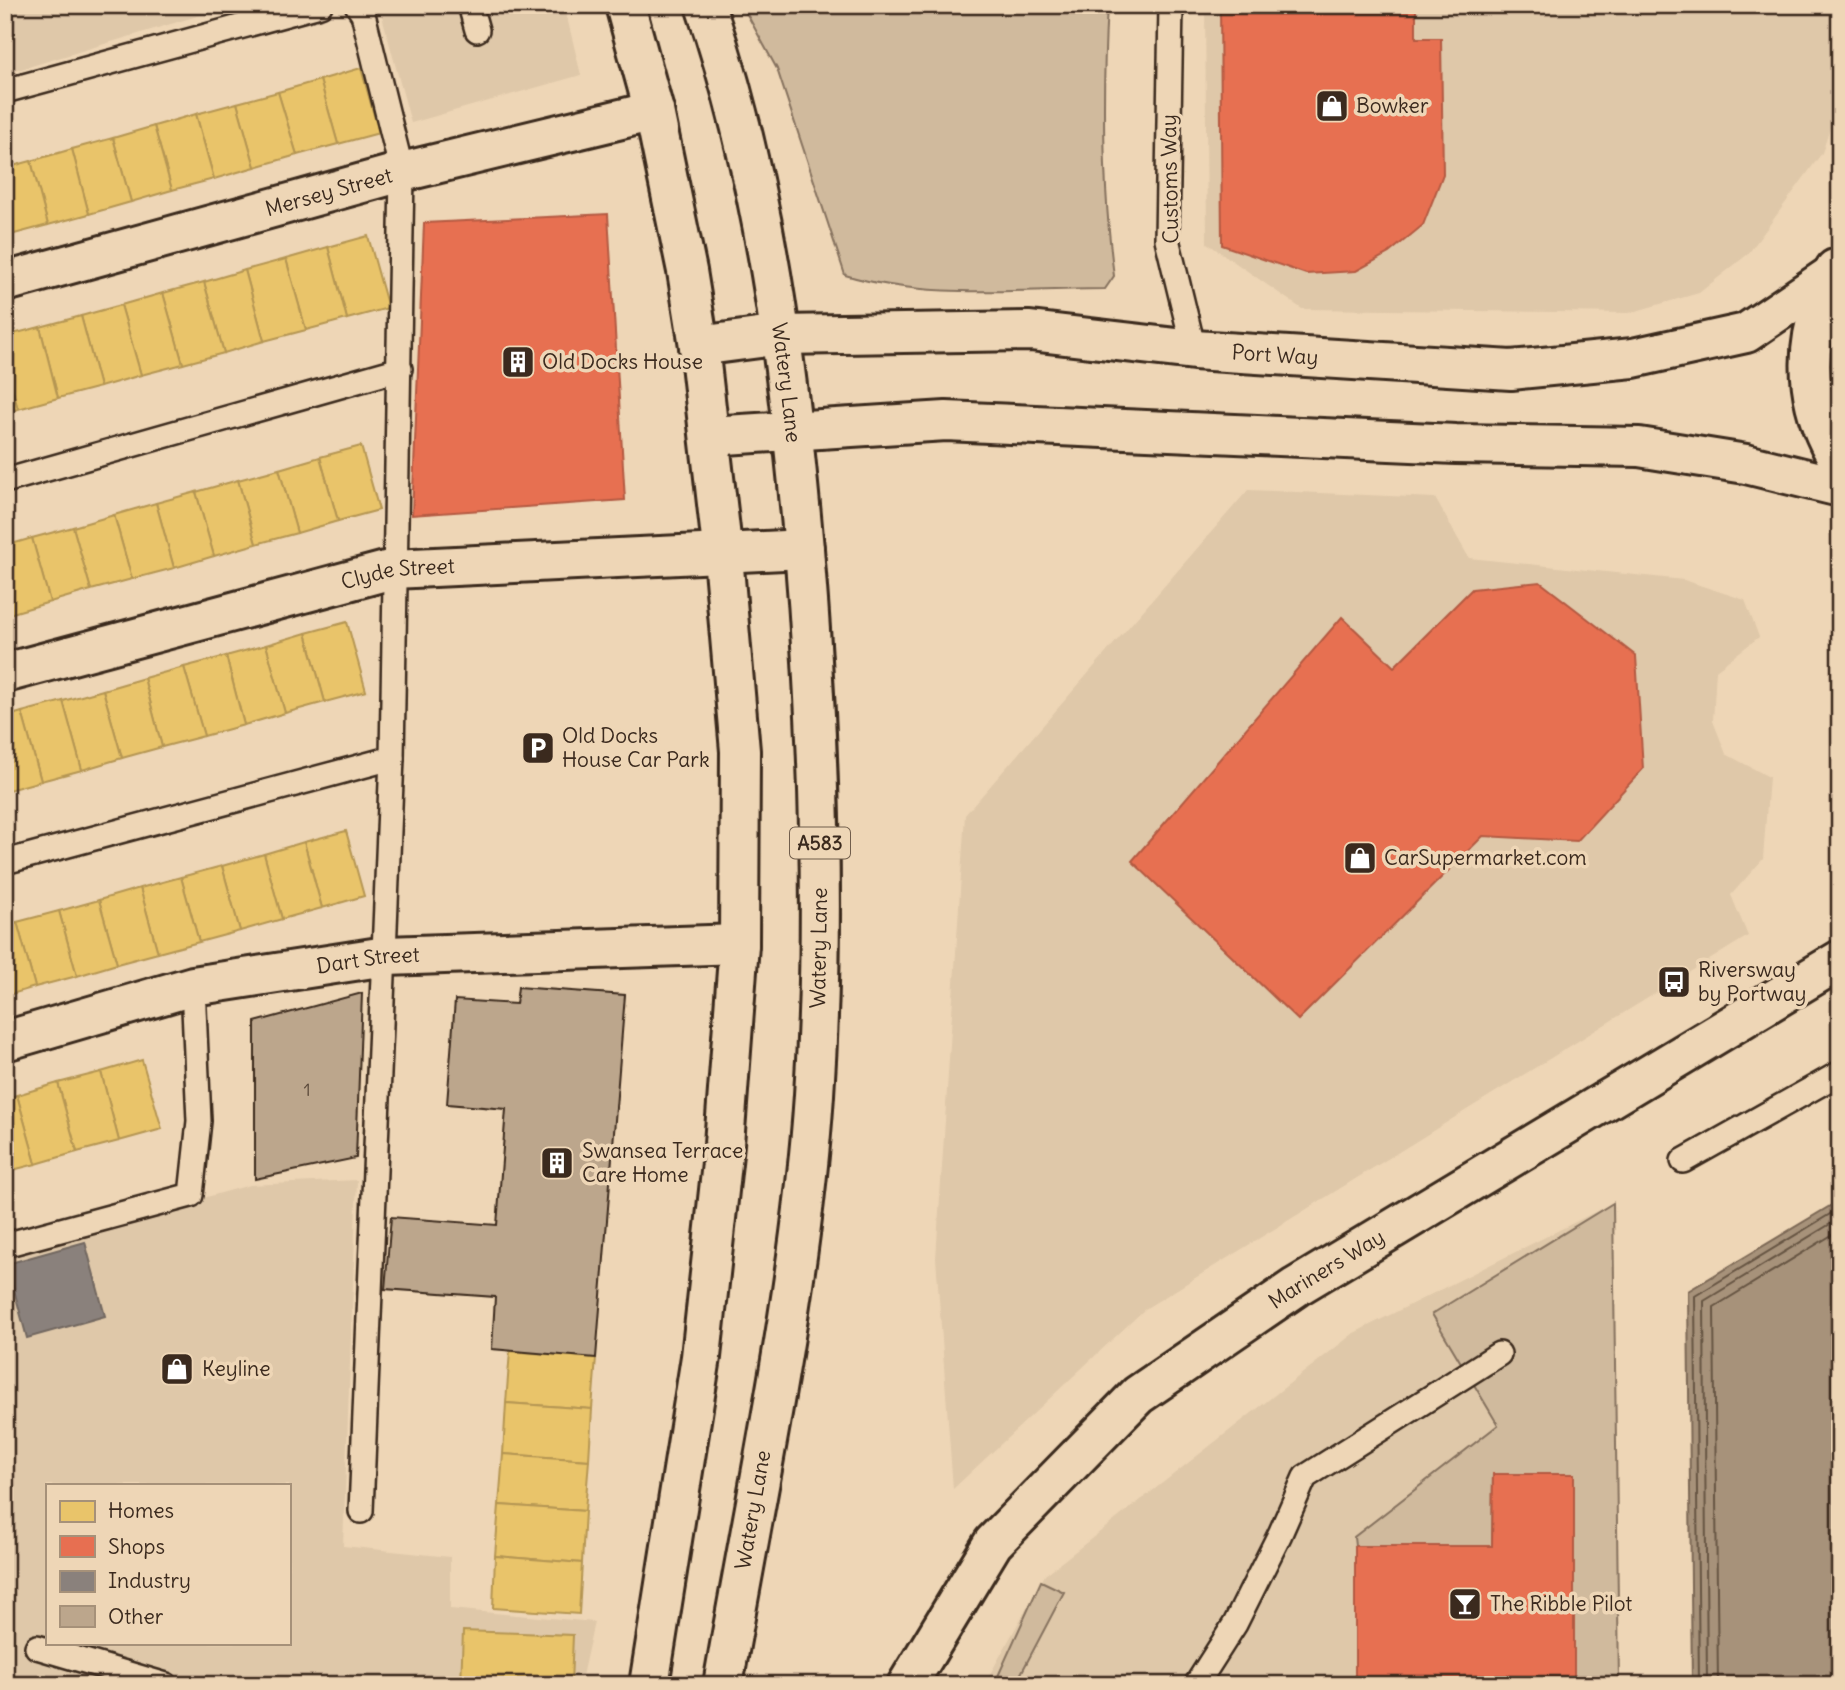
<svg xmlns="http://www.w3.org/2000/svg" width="1845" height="1690" viewBox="0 0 1845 1690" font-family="Delius,sans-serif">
<rect width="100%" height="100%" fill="#eed6b6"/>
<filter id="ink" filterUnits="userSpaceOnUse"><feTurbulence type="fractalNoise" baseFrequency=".0143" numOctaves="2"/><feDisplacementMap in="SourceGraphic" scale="14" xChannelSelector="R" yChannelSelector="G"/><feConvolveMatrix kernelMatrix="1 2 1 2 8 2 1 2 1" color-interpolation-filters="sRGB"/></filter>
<g filter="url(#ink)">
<g fill="#dfc8a9" fill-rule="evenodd">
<path d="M 5,5 L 234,5 L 5,74 Z"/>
<path d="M 379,5 L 564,5 L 581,75 L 411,123 Z"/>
<path d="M 1205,5 L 1840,5 L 1840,97 L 1822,153 L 1748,254 L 1699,293 L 1629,313 L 1302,309 L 1207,243 Z"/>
<path d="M 1248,490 L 1435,498 L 1469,558 L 1684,580 L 1745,600 L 1759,637 L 1716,670 L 1713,721 L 1726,754 L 1769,777 L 1763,859 L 1731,895 L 1748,936 L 1145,1309 L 953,1489 L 936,1258 L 965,815 Z"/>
<path d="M 357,1180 L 343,1546 L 450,1557 L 450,1609 L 594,1622 L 580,1685 L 5,1685 L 5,1253 L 250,1185 ZM 47,1485 L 289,1485 L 289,1643 L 47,1643 Z"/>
<path d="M 1613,1203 L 1619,1685 L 984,1685 L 1045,1575 L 1354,1333 Z"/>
</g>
<g fill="#d0ba9d" stroke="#86725e" stroke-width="2">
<path d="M 742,5 L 1107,5 C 1102,96 1102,186 1114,276 L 1105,289 C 1020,289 928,300 845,275 L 777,69 Z"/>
<path d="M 1613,1203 L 1619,1685 L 1574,1685 L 1574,1474 L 1493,1474 L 1492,1546 L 1355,1546 L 1354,1537 L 1498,1425 L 1432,1314 Z"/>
<path d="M 1041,1581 L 1064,1592 L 1015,1685 L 994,1685 Z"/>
</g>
<path fill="#a7927a" stroke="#7c6855" stroke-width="2" d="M 1840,1200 L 1840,1685 L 1692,1685 L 1688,1291 Z"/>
<g fill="#e9c46a" stroke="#b59653" stroke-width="2">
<path d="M 361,68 L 379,133 L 338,144 L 320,80 Z"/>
<path d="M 320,80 L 338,144 L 297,155 L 278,92 Z"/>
<path d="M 278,92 L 297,155 L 255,167 L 237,103 Z"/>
<path d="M 237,103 L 255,167 L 214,179 L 196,114 Z"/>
<path d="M 196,114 L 214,179 L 172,190 L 154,126 Z"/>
<path d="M 154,126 L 172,190 L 131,202 L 113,138 Z"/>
<path d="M 113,138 L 131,202 L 89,214 L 72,149 Z"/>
<path d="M 72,149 L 89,214 L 48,225 L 31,161 Z"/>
<path d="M 31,161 L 48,225 L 7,236 L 5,168 Z"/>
<path d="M 368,236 L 388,308 L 347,319 L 328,247 Z"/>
<path d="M 328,247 L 347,319 L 306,330 L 286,259 Z"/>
<path d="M 286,259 L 306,330 L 264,341 L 245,270 Z"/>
<path d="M 245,270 L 264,341 L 224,353 L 204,282 Z"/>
<path d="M 204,282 L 224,353 L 183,364 L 163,293 Z"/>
<path d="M 163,293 L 183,364 L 141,375 L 121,305 Z"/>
<path d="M 121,305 L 141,375 L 100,387 L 81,316 Z"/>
<path d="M 81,316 L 100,387 L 58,398 L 40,327 Z"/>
<path d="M 40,327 L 58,398 L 18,409 L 5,364 L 5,336 Z"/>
<path d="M 5,364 L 18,409 L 5,413 Z"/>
<path d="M 361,446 L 379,510 L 338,521 L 320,457 Z"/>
<path d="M 320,457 L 338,521 L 297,533 L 279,469 Z"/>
<path d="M 279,469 L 297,533 L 256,544 L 238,480 Z"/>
<path d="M 238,480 L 256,544 L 214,556 L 196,492 Z"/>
<path d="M 196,492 L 214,556 L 174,568 L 156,503 Z"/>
<path d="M 156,503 L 174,568 L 132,579 L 114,515 Z"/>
<path d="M 114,515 L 132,579 L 91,590 L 73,527 Z"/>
<path d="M 73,527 L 91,590 L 50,602 L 32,538 Z"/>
<path d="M 32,538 L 50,602 L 9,614 L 5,600 L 5,546 Z"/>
<path d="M 347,622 L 366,691 L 325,702 L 306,633 Z"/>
<path d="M 306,633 L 325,702 L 285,713 L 266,645 Z"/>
<path d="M 266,645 L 285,713 L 244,725 L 226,656 Z"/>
<path d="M 226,656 L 244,725 L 204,736 L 184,667 Z"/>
<path d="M 184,667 L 204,736 L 162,747 L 144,678 Z"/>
<path d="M 144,678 L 162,747 L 122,758 L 103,690 Z"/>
<path d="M 103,690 L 122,758 L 82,770 L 63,701 Z"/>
<path d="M 63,701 L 82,770 L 41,781 L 22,712 Z"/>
<path d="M 22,712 L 41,781 L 5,791 L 5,717 Z"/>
<path d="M 346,831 L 364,896 L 322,908 L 304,842 Z"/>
<path d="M 304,842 L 322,908 L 282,919 L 264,854 Z"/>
<path d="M 264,854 L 282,919 L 240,931 L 222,866 Z"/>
<path d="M 222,866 L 240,931 L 199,942 L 181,877 Z"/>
<path d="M 181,877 L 199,942 L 158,953 L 140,888 Z"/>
<path d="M 140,888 L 158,953 L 117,964 L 99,900 Z"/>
<path d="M 99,900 L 117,964 L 77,976 L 59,911 Z"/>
<path d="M 59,911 L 77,976 L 35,987 L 17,922 Z"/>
<path d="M 17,922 L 35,987 L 5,996 L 5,926 Z"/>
<path d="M 142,1060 L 162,1129 L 119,1141 L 101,1072 Z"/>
<path d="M 101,1072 L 119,1141 L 77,1152 L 58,1083 Z"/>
<path d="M 58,1083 L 77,1152 L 36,1164 L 17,1095 Z"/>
<path d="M 17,1095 L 36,1164 L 5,1172 L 5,1098 Z"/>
<path d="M 510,1351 L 596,1358 L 592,1409 L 506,1403 Z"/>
<path d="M 506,1403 L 592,1409 L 589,1460 L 503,1454 Z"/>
<path d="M 503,1454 L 589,1460 L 585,1511 L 499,1505 Z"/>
<path d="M 499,1505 L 585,1511 L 582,1563 L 495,1556 Z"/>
<path d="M 495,1556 L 582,1563 L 579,1614 L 493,1608 Z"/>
<path d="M 463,1631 L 573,1635 L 571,1685 L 461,1685 Z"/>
</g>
<g fill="#e76f51" stroke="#b35a42" stroke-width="2">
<path d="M 1220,5 L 1416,5 L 1416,38 L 1441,38 L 1443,174 L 1423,225 L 1389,253 L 1356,271 L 1306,274 L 1222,245 Z"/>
<path d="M 608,214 L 625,500 L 412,515 L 424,223 Z"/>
<path d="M 1540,582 L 1636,656 L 1643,769 L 1577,841 L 1483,836 L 1298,1020 L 1132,861 L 1342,617 L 1394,667 L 1472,589 Z"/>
<path d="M 1493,1474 L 1574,1474 L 1574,1685 L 1355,1685 L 1355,1546 L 1492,1546 Z"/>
</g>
<path fill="#8a817c" stroke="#726760" stroke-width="2" d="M 85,1242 L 105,1316 L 27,1338 L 7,1264 Z"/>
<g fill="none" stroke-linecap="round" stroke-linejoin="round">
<g stroke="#665443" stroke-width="2">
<path d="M 1699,1685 L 1695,1296 L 1840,1208"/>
<path d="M 1707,1685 L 1704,1301 L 1840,1218"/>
<path d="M 1718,1685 L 1714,1307 L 1840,1230"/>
</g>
</g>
<g fill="#bca68c" stroke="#3b2a1e" stroke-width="2">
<path d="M 518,987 L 625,995 L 596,1358 L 492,1349 L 495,1297 L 385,1289 L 391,1217 L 497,1225 L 506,1109 L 447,1104 L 455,1000 L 516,1004 Z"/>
<path d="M 362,993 L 356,1158 L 255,1179 L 255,1022 Z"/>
</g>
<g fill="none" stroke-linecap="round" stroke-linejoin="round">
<defs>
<g id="lane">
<path d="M 357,5 L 363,14 L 402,172 L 392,758 L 361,1511"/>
<path d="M 470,5 L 477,30"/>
<path d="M 1171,5 L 1167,239 L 1194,350"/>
<path d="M 5,91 L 320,5"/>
<path d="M 5,481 L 400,369"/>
<path d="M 5,862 L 392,758"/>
<path d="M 1683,1161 L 1840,1073"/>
<path d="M 5,1245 L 191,1195 L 199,1121 L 193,986"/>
<path d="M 37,1647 L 166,1685"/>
<path d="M 1196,1685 L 1235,1624 L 1280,1534 L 1305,1477 L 1499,1354"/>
</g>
<g id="street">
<path id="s1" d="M 5,282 L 402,172 L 654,111"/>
<path id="s2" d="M 5,673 L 393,569 L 804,549"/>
<path id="s3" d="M 5,1041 L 193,986 L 386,956 L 739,944"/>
</g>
<g id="secondary">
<path d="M 1835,269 C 1828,280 1825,292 1821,305 C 1802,359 1809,413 1840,462"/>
<path id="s4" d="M 699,346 L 781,335 L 1030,331 L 1194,350 L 1511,370 L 1633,358 L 1746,333 L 1830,276"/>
<path d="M 710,436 L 946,421 L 1456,444 L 1639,447 L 1746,464 L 1840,487"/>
<path id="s5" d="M 907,1685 L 993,1543 L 1138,1395 L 1296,1287 L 1840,960"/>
</g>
<g id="highway">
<path d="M 625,5 L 654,111 L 687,271 L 699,346 L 723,556 L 740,751 L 739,944 L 724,1144 L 701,1357 L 649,1685"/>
<path id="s6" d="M 705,5 C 765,181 788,365 804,549 C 819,731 826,913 814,1095 C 801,1289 756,1492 723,1685"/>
</g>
</defs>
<use href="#lane" stroke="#3b2a1e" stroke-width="28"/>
<use href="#street" stroke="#3b2a1e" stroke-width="44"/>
<use href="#secondary" stroke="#3b2a1e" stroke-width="44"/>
<use href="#highway" stroke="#3b2a1e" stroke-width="44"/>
<use href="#lane" stroke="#eed6b6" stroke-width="23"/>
<use href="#street" stroke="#eed6b6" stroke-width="38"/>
<use href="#secondary" stroke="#eed6b6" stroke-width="38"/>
<use href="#highway" stroke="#eed6b6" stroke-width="38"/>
</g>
</g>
<defs>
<symbol id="shop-square" viewBox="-11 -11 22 22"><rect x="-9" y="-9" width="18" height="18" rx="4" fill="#3b2a1e" stroke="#eed6b6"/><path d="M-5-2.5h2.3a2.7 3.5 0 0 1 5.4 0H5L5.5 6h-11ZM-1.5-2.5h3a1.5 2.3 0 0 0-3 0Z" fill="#fff"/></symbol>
<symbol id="building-square" viewBox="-11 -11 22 22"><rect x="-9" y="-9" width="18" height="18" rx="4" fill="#3b2a1e" stroke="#eed6b6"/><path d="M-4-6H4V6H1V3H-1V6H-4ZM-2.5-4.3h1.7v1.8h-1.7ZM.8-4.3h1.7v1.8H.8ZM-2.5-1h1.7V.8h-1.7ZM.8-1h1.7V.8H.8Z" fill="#fff"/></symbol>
<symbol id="parking-square" viewBox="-11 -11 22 22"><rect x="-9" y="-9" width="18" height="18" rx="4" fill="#3b2a1e" stroke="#eed6b6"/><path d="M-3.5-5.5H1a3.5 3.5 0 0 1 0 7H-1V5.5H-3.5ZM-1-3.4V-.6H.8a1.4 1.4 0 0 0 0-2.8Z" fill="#fff"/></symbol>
<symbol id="bus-square" viewBox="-11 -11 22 22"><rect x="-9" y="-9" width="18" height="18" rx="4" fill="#3b2a1e" stroke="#eed6b6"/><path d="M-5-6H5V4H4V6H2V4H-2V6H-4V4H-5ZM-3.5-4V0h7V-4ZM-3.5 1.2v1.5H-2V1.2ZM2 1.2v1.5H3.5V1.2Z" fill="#fff"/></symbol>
<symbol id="bar-square" viewBox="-11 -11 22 22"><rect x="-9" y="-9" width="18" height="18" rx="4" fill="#3b2a1e" stroke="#eed6b6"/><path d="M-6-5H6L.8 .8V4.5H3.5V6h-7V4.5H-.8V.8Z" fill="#fff"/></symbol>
</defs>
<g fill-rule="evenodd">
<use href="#shop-square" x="1313" y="87" width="38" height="38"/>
<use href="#building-square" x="499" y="343" width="38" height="38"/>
<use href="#parking-square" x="519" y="729" width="38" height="38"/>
<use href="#shop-square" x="1341" y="839" width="38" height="38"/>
<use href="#bus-square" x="1655" y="963" width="38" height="38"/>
<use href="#building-square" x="538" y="1144" width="38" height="38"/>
<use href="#shop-square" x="158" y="1350" width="38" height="38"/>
<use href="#bar-square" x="1446" y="1585" width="38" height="38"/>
</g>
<g text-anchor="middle" stroke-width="7" stroke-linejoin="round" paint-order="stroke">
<g font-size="18" fill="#5b493a">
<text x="307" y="1096">1</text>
</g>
<rect fill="#eed6b6" stroke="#715e4c" stroke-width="2" x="790" y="827.5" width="60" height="31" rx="5"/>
<g font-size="19" font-weight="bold" fill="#3b2a1e">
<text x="820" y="850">A583</text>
</g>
<g font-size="21" fill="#3b2a1e" stroke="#eed6b6" text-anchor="start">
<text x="1356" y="113">Bowker</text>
<text x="542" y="369">Old Docks House</text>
<text x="562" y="743">Old Docks<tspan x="562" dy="24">House Car Park</tspan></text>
<text x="1384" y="865">CarSupermarket.com</text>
<text x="1698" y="977">Riversway<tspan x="1698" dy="24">by Portway</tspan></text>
<text x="582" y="1158">Swansea Terrace<tspan x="582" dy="24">Care Home</tspan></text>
<text x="202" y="1376">Keyline</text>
<text x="1490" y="1611">The Ribble Pilot</text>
</g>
<g font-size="21" fill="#3b2a1e" stroke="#eed6b6">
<text transform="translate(1170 179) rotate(-91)" y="7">Customs Way</text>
<text dy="7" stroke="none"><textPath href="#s1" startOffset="336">Mersey Street</textPath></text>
<text dy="7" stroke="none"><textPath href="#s4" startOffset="578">Port Way</textPath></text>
<text dy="7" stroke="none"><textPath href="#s6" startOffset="387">Watery Lane</textPath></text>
<text dy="7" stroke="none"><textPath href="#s2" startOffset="406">Clyde Street</textPath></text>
<text transform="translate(819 948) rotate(-89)" y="7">Watery Lane</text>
<text dy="7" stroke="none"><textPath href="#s3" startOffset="373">Dart Street</textPath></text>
<text dy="7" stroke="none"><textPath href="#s5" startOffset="600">Mariners Way</textPath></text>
<text transform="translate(753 1510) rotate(-80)" y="7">Watery Lane</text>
</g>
</g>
<rect width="1845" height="1690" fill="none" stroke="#eed6b6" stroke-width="28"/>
<rect x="14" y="14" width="1817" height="1662" fill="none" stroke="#3b2a1e" stroke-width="2.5" filter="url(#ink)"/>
<rect x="46" y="1484" width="245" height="161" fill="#eed6b6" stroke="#a69179" stroke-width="2"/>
<rect x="60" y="1501" width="35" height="21" fill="#e9c46a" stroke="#a69179" stroke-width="2"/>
<text x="108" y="1518" font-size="21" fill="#3b2a1e">Homes</text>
<rect x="60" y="1536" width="35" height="21" fill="#e76f51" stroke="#a69179" stroke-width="2"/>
<text x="108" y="1554" font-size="21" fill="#3b2a1e">Shops</text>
<rect x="60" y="1571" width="35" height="21" fill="#8a817c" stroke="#a69179" stroke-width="2"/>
<text x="108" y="1588" font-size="21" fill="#3b2a1e">Industry</text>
<rect x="60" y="1606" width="35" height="21" fill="#bca68c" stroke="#a69179" stroke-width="2"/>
<text x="108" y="1624" font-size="21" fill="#3b2a1e">Other</text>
</svg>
